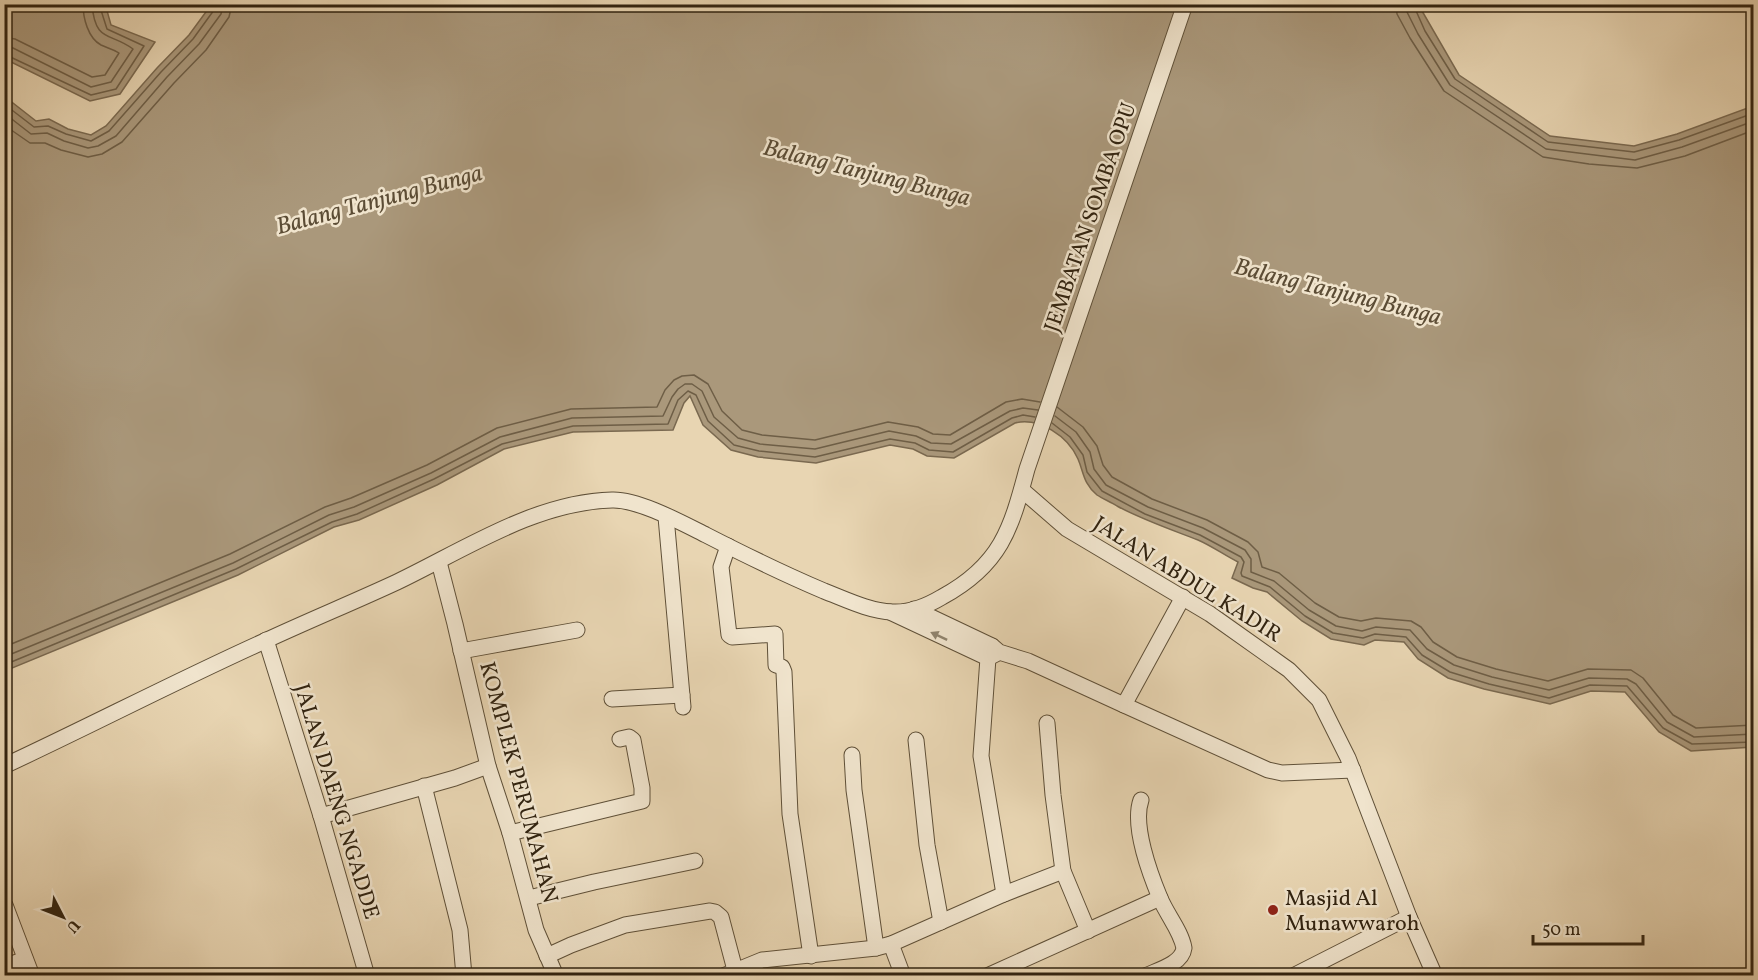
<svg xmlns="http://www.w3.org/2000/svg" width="1758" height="980" viewBox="0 0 1758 980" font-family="Vollkorn,serif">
<rect width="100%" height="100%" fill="#e8d5b2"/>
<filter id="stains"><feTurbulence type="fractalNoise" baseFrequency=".00333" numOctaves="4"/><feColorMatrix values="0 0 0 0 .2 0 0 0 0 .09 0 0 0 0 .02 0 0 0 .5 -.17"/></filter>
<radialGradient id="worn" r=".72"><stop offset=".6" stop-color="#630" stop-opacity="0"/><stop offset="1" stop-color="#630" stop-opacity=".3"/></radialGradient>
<g fill="#aa987b" stroke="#7a6950" stroke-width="1.5">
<path d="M 1418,4 L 1459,75 L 1550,136 L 1634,146 L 1677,134 L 1753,106 L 1753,747 L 1691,751 L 1659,732 L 1625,692 L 1591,691 L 1550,704 L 1484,689 L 1448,678 L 1418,659 L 1404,642 L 1375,640 L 1364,645 L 1331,639 L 1302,621 L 1267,592 L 1253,588 L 1232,578 L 1238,562 C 1224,555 1212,546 1198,540 C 1170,529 1143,520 1117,506 C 1111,502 1103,499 1097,495 C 1083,483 1084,473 1078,459 C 1068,436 1039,417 1015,423 L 954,458 L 927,456 L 913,449 L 890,445 L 816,463 L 758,457 L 731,450 L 703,425 L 690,396 L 684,403 L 673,430 L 573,432 L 504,449 L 437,485 L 359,520 L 334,527 L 238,575 L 5,671 L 4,96 L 36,121 L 49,119 L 68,129 L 91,135 L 106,126 L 157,68 L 189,35 L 211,5 Z"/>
<path d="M 4,5 L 100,5 L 106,7 L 111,25 L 155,42 L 120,94 L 90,101 L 5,59 Z"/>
</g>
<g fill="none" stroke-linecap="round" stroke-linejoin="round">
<g stroke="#6e5e46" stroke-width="1.5">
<path d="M 1396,4 L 1397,14 L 1410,38 L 1444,91 L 1543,157 L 1589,164 L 1637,168 L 1685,156 L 1754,130"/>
<path d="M 1405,4 L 1407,12 L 1418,34 L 1450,85 L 1546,149 L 1635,160 L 1682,147 L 1754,121"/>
<path d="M 1413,4 L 1425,31 L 1455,79 L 1548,142 L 1634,152 L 1679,140 L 1754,113"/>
<path d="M 4,37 L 15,39 L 92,77 L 105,75 L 119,53 C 113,49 107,48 101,45 C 88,38 83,18 83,4"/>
<path d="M 4,46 L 13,48 L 91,87 L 111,82 L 133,49 C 110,32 95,43 92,4"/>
<path d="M 4,54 L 91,95 L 116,89 L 144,46 L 107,29 L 99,4"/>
<path d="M 4,104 L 34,127 L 48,126 L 66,134 L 91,141 L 109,131 L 161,72 L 193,39 L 214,10 L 215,4"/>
<path d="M 4,113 L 31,134 L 47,133 L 64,141 L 88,148 L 98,146 L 116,136 L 167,77 L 199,44 L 221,14 L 223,4"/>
<path d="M 4,125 L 30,143 L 45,143 L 61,150 L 88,157 L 102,154 L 122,142 L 174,83 L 206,50 L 229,17 L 232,4"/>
<path d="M 1057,407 L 1083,427 L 1097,446 L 1103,465 L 1112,477 L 1152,499 L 1207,520 L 1248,542 L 1258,552 L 1262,567 L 1279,573 L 1315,603 L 1339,617 L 1361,621 L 1376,618 L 1411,621 L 1421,627 L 1433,642 L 1457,657 L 1496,669 L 1548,681 L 1588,669 L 1631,670 L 1643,678 L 1673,715 L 1696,728 L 1754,725"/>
<path d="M 1055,416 L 1076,432 L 1090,452 L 1094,469 L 1106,485 L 1148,507 L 1203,528 L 1245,550 L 1251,559 L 1251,572 L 1274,581 L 1309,610 L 1336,626 L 1362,631 L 1376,627 L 1410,630 L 1427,649 L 1454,665 L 1492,677 L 1549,690 L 1589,678 L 1627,679 L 1636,684 L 1667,722 L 1694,737 L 1754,734"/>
<path d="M 1052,423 L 1070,437 L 1083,455 L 1087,472 L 1102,491 L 1145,514 L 1200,535 L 1241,557 L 1244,562 L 1241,573 L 1242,576 L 1270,587 L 1305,616 L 1333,633 L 1363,638 L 1375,634 L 1406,637 L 1422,655 L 1450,672 L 1489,684 L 1549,698 L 1590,685 L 1627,686 L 1663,728 L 1692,744 L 1754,742"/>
<path d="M 4,647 L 230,554 L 325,507 L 351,498 L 427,465 L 497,428 L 571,409 L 657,407 L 665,390 L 674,380 L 682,376 L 694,375 L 708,384 L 722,411 L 742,430 L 762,435 L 815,440 L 888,422 L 918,427 L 933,434 L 950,435 L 1006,402 L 1022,399 L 1040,402"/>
<path d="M 4,657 L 233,563 L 329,515 L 354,507 L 431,473 L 500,437 L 572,418 L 663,416 L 672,397 L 678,389 L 685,384 L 692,384 L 702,391 L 714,417 L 738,438 L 760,444 L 815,449 L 889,431 L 916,436 L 931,443 L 951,444 L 1010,411 L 1023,408 L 1038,410"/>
<path d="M 4,665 L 236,569 L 332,522 L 357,514 L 434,479 L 502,444 L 573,426 L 668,424 L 678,400 L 688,391 L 696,395 L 708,421 L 734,445 L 759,451 L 815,457 L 890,439 L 915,443 L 929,450 L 953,452 L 1012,418 L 1023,415 L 1035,417"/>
</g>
<defs>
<g id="minor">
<path d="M 1022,490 L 1067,529 L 1210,614 L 1289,670 L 1319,700 L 1348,758 L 1409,917 L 1435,976"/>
<path d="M 666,517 L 683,707"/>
<path d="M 728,546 L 721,567 L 729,635 L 732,637 L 775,634 L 776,665 L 782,667 L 784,672 L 790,814 L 811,956"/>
<path d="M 439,562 L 455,624 L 488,766 L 510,833 L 536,930 L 556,976"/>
<path d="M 914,609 L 992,646 L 999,652 L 1028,661 L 1124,705 L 1183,597"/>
<path d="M 890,612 L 988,658 L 996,654"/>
<path d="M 266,640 L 321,816 L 367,976"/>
<path d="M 992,646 L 988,658 L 981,756 L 1004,894"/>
<path d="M 461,651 L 577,630"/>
<path d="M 612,699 L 682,695"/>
<path d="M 1124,705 L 1268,770 L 1282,773 L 1353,770"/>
<path d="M 1047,723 L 1053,795 L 1063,871 L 1088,931"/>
<path d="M 916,740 L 927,845 L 941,922"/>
<path d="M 852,755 L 854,790 L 876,948"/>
<path d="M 4,766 C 92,725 178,680 267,640 C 310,620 354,602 397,582 C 464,550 535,502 612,500 C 638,499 682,523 706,535 C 745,555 784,574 824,591 C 845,599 869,611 892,612 C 909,613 927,606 942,597 C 1001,565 1011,529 1027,469 L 1185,4"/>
<path d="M 424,786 L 460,930 L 464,976"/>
<path d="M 1141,800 C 1132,825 1150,874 1160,898 C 1167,915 1181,931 1184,948 C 1182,964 1158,970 1145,976"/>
<path d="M 321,816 L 455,778 L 488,766"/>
<path d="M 510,833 L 642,801 L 642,788 L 633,740 L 629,737 L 620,739"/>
<path d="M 529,898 L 594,882 L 695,861"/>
<path d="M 5,905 L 32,976"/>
<path d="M 891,944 L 903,976"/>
<path d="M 547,956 L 571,945 L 625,925 L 710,911 L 715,912 L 721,917 L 735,970"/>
<path d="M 4,967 L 25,959"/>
<path d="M 723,976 L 762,960 L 876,948 L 891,944 L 1004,894 L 1063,871"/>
<path d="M 987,976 L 1160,898"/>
<path d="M 1293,976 L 1409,917"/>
</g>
</defs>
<use href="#minor" stroke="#5f5038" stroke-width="17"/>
<use href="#minor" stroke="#f0e4cd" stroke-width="15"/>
</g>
<defs><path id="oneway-solid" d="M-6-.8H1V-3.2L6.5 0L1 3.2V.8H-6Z" transform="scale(1.5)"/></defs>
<use fill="#90846e" href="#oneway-solid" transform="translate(939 636) rotate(-155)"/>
<circle fill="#8f2418" stroke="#f0e4cd" stroke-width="2" cx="1273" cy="910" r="6"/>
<g text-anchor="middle" stroke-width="5" stroke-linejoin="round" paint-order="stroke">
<g font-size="22" fill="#312310" stroke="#f0e4cd">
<text transform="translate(1089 217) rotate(-71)" y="8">JEMBATAN SOMBA OPU</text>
<text transform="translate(1188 578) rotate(32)" y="8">JALAN ABDUL KADIR</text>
<text transform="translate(520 782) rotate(75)" y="8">KOMPLEK PERUMAHAN</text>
<text transform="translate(338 801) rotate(73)" y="8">JALAN DAENG NGADDE</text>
</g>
<g font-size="22" fill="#312310" stroke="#f0e4cd" text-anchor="start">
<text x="1285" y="905">Masjid Al<tspan x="1285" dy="25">Munawwaroh</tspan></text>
</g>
<g font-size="24" font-style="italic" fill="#5b4c35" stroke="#f0e4cd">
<text transform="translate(867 172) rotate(14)" y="8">Balang Tanjung Bunga</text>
<text transform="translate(379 199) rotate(-15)" y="8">Balang Tanjung Bunga</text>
<text transform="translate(1338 291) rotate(14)" y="8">Balang Tanjung Bunga</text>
</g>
</g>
<rect width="1758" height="980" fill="none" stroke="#e8d5b2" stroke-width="24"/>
<rect x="6" y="6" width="1746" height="968" fill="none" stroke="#312310" stroke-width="3"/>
<rect x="12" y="12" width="1734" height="956" fill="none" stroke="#312310" stroke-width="1.5"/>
<g transform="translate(63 917) rotate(132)" stroke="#f0e4cd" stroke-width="4.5" paint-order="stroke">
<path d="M0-4.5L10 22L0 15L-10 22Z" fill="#312310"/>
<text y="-9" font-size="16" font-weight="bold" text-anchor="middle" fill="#312310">U</text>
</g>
<path d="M1533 935v9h110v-9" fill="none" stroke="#312310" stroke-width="3"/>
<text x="1542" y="935" font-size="18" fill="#312310" stroke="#f0e4cd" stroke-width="4.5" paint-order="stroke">50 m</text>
<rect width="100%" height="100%" filter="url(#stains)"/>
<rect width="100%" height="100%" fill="url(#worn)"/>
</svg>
